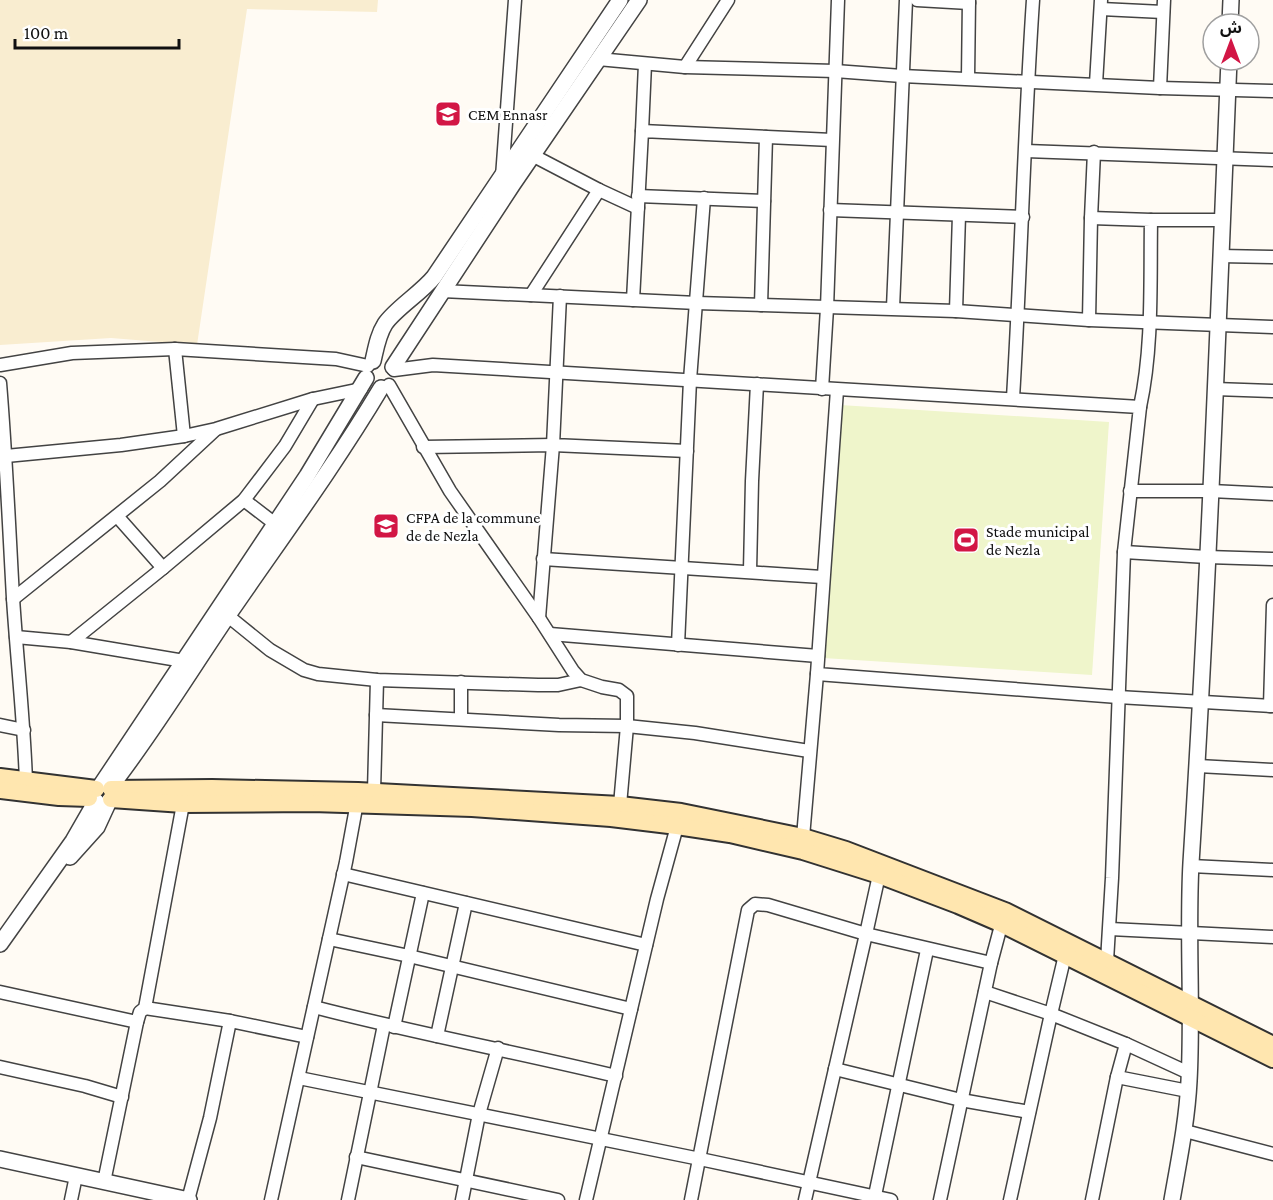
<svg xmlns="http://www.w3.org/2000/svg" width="1273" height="1200" viewBox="0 0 1273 1200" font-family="'Crimson Pro','Noto Sans Arabic',serif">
<rect width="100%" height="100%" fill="#fffbf4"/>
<path fill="#f9edd0" d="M 0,0 L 378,0 L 377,12 L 247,9 L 197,345 L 111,338 L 0,345 Z"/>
<path fill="#eff5cb" d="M 840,405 L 1109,422 L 1092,675 L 823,658 Z"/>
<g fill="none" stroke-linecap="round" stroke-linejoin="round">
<defs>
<g id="minor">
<path d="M 917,0 L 969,3"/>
<path d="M 1101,9 L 1163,12"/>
<path d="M 598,59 L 685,67 L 835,71 L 902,76 L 1160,88 L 1273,91"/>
<path d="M 685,67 L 728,0"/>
<path d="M 968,78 L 969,0"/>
<path d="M 1096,84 L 1101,0"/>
<path d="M 1160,88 L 1164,0"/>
<path d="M 642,131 L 645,64"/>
<path d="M 1026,151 L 1273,160"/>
<path d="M 532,155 L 599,190 L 638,208"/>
<path d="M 502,177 L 515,0"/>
<path d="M 638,196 L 764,201"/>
<path d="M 830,210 L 1023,217"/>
<path d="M 1091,218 L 1151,220 C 1150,282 1153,347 1140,407"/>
<path d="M 1151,220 L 1221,220"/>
<path d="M 1220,256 L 1273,257"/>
<path d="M 442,291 L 697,303 L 956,311 L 1089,320 L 1273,327"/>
<path d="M 531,295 L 599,190"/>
<path d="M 560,296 L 553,445 L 687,451"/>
<path d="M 633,300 L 642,131 L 832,140"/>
<path d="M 761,305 L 766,137"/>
<path d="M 893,308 L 906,0"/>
<path d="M 956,311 L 959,215"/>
<path d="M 1089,320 L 1091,218 L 1094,152"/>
<path d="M 175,349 L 184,436"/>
<path d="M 0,365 L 72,353 L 175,349 L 336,359 L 368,366"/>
<path d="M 394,370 L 433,365 L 1140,407 L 1124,552 L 1112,878 L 1107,961"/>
<path d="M 0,383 C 6,455 9,526 13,598 C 17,660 24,721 26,782"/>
<path d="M 389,385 L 450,491 L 539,618 L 573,671 L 581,680 L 602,687 L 619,690 L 627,696 L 627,726 L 620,805"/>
<path d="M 822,389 L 827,308 L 838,0"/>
<path d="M 1215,389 L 1273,391"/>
<path d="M 837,390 L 817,674 L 1118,697 L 1273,706"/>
<path d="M 1013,398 C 1021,266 1024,133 1033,0"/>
<path d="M 423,447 L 553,445 L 539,618"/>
<path d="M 6,456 L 121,445 L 184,436 L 216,429 L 313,399 L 361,389"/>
<path d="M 1130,491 L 1211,491 L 1273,494"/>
<path d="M 244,500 L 274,523"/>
<path d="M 117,516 L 163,568"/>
<path d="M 1124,552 L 1207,557 L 1273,559"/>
<path d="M 543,559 L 822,577"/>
<path d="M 750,571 L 752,481 L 757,384"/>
<path d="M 13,599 L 160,481 L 215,430"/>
<path d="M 228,616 L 270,650 L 304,670 L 318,674 L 377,680 L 538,685 L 558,685 L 581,680"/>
<path d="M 550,634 L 818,656"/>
<path d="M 16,637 L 71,642 L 184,661"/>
<path d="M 71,642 L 163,568 L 244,500 L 285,446 L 313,399"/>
<path d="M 678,645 L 690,380 L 704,198"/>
<path d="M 461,682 L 461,719"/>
<path d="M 1270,706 L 1273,605"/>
<path d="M 376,715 L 559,725 L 627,726 L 695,733 L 809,751"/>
<path d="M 0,725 L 24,730"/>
<path d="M 1198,766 L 1273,770"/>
<path d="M 374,791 L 377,680"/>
<path d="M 803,837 L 817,674"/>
<path d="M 1191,866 L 1273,870"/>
<path d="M 343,874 L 646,945"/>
<path d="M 1110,929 L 1273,937"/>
<path d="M 329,939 L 409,956 L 631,1009"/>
<path d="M 991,963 L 1003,918"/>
<path d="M 0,992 L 137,1022"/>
<path d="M 985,992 L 1051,1014 L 1065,955"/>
<path d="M 314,1007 C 414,1033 516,1052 616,1076"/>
<path d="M 145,1008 L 230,1021"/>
<path d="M 394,1027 L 423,893"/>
<path d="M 437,1036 L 466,903"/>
<path d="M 1126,1044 L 1189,1073"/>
<path d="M 0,1067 L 85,1086 L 122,1097"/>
<path d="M 835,1069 L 961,1100 L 1029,1112"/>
<path d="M 299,1078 L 700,1159 L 891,1200"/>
<path d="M 1185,1131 L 1273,1154"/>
<path d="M 356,1157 L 558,1200"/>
<path d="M 104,1182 L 137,1022 L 140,1012 L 145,1008 L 183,804"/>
<path d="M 71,1200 L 76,1176"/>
<path d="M 188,1200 L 210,1118 L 230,1021 L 307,1037"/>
<path d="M 271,1200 L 346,862 L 358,797"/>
<path d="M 348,1200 L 384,1025"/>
<path d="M 462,1200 L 479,1114 L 498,1048"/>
<path d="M 586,1200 L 657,899 L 679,819"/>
<path d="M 691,1200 L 748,910 L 755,904 L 768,905 L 866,934 L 879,875"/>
<path d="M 805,1200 L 866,934 L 991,963 L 940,1200"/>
<path d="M 874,1200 L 927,950"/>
<path d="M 1010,1200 L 1051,1014 L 1126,1044 L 1117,1077 L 1188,1091"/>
<path d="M 1092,1200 L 1117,1077"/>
</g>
<g id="tertiary">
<path d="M 1230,24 L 1231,0"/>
<path d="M 373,361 C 376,348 378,335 385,324 C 395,309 421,293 434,277 L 620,0"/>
<path d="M 393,367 L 513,184 L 639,0"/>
<path d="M 115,781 C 157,726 192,668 231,611 C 282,537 335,465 381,388"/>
<path d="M 101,785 L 307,476 L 366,378"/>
<path d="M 70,857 L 97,827 L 109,801"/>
<path d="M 0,944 L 73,841 L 96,801"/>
<path d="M 0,1159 L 189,1200"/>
<path d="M 1172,1200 C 1179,1160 1187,1121 1189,1081 C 1193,1008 1187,936 1191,863 C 1208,595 1218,328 1229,60"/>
</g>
<g id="secondary">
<path d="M 0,777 L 96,789"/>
<path d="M 111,789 L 212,788 L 358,791 L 620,805 L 681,812 L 803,837 L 846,850 L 1005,911 L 1273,1045"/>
<path d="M 0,790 L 59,797 L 89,798"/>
<path d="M 111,799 L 183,804 L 312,803 L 472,808 L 611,818 L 677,826 L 730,834 L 803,851 L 879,875 L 958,905 L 1002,924 L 1273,1059"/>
</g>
</defs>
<use href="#minor" stroke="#434343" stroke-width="15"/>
<use href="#tertiary" stroke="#434343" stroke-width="18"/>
<use href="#secondary" stroke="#323232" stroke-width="20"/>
<use href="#minor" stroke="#fff" stroke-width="12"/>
<use href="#tertiary" stroke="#fff" stroke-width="15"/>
<use href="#secondary" stroke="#ffe6af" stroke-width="16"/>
</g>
<defs>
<symbol id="school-square" viewBox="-11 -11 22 22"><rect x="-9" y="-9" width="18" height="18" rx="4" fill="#d21645" stroke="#fff"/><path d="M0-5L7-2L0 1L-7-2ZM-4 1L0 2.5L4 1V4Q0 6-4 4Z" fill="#fff"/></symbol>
<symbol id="university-square" viewBox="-11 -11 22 22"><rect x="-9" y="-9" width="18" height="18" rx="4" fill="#d21645" stroke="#fff"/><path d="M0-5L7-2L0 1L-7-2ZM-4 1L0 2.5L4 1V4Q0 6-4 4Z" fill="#fff"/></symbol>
<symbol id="stadium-square" viewBox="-11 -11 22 22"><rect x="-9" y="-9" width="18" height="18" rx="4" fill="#d21645" stroke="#fff"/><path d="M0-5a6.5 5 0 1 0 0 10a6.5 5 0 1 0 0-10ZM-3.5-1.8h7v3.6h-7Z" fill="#fff"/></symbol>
</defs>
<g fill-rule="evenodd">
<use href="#school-square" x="433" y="99" width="30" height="30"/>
<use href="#university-square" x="371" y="511" width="30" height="30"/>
<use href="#stadium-square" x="951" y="525" width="30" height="30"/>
</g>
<g text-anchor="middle" stroke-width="6" stroke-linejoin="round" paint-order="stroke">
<g font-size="16" fill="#101010" stroke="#fff" text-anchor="start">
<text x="468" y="120">CEM Ennasr</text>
<text x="406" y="523">CFPA de la commune<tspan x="406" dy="18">de de Nezla</tspan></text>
<text x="986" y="537">Stade municipal<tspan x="986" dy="18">de Nezla</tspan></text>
</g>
</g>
<g transform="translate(1231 42)"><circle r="28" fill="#ffffff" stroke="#9f9f9f" stroke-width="1.5"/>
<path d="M0-4.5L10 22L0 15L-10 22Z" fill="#d21645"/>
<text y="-9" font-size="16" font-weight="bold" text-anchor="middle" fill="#101010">ش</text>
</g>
<path d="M15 39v9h164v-9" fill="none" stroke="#101010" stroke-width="3"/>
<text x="24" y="39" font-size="18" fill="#101010" stroke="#ffffff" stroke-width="4.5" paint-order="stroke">100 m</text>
</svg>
